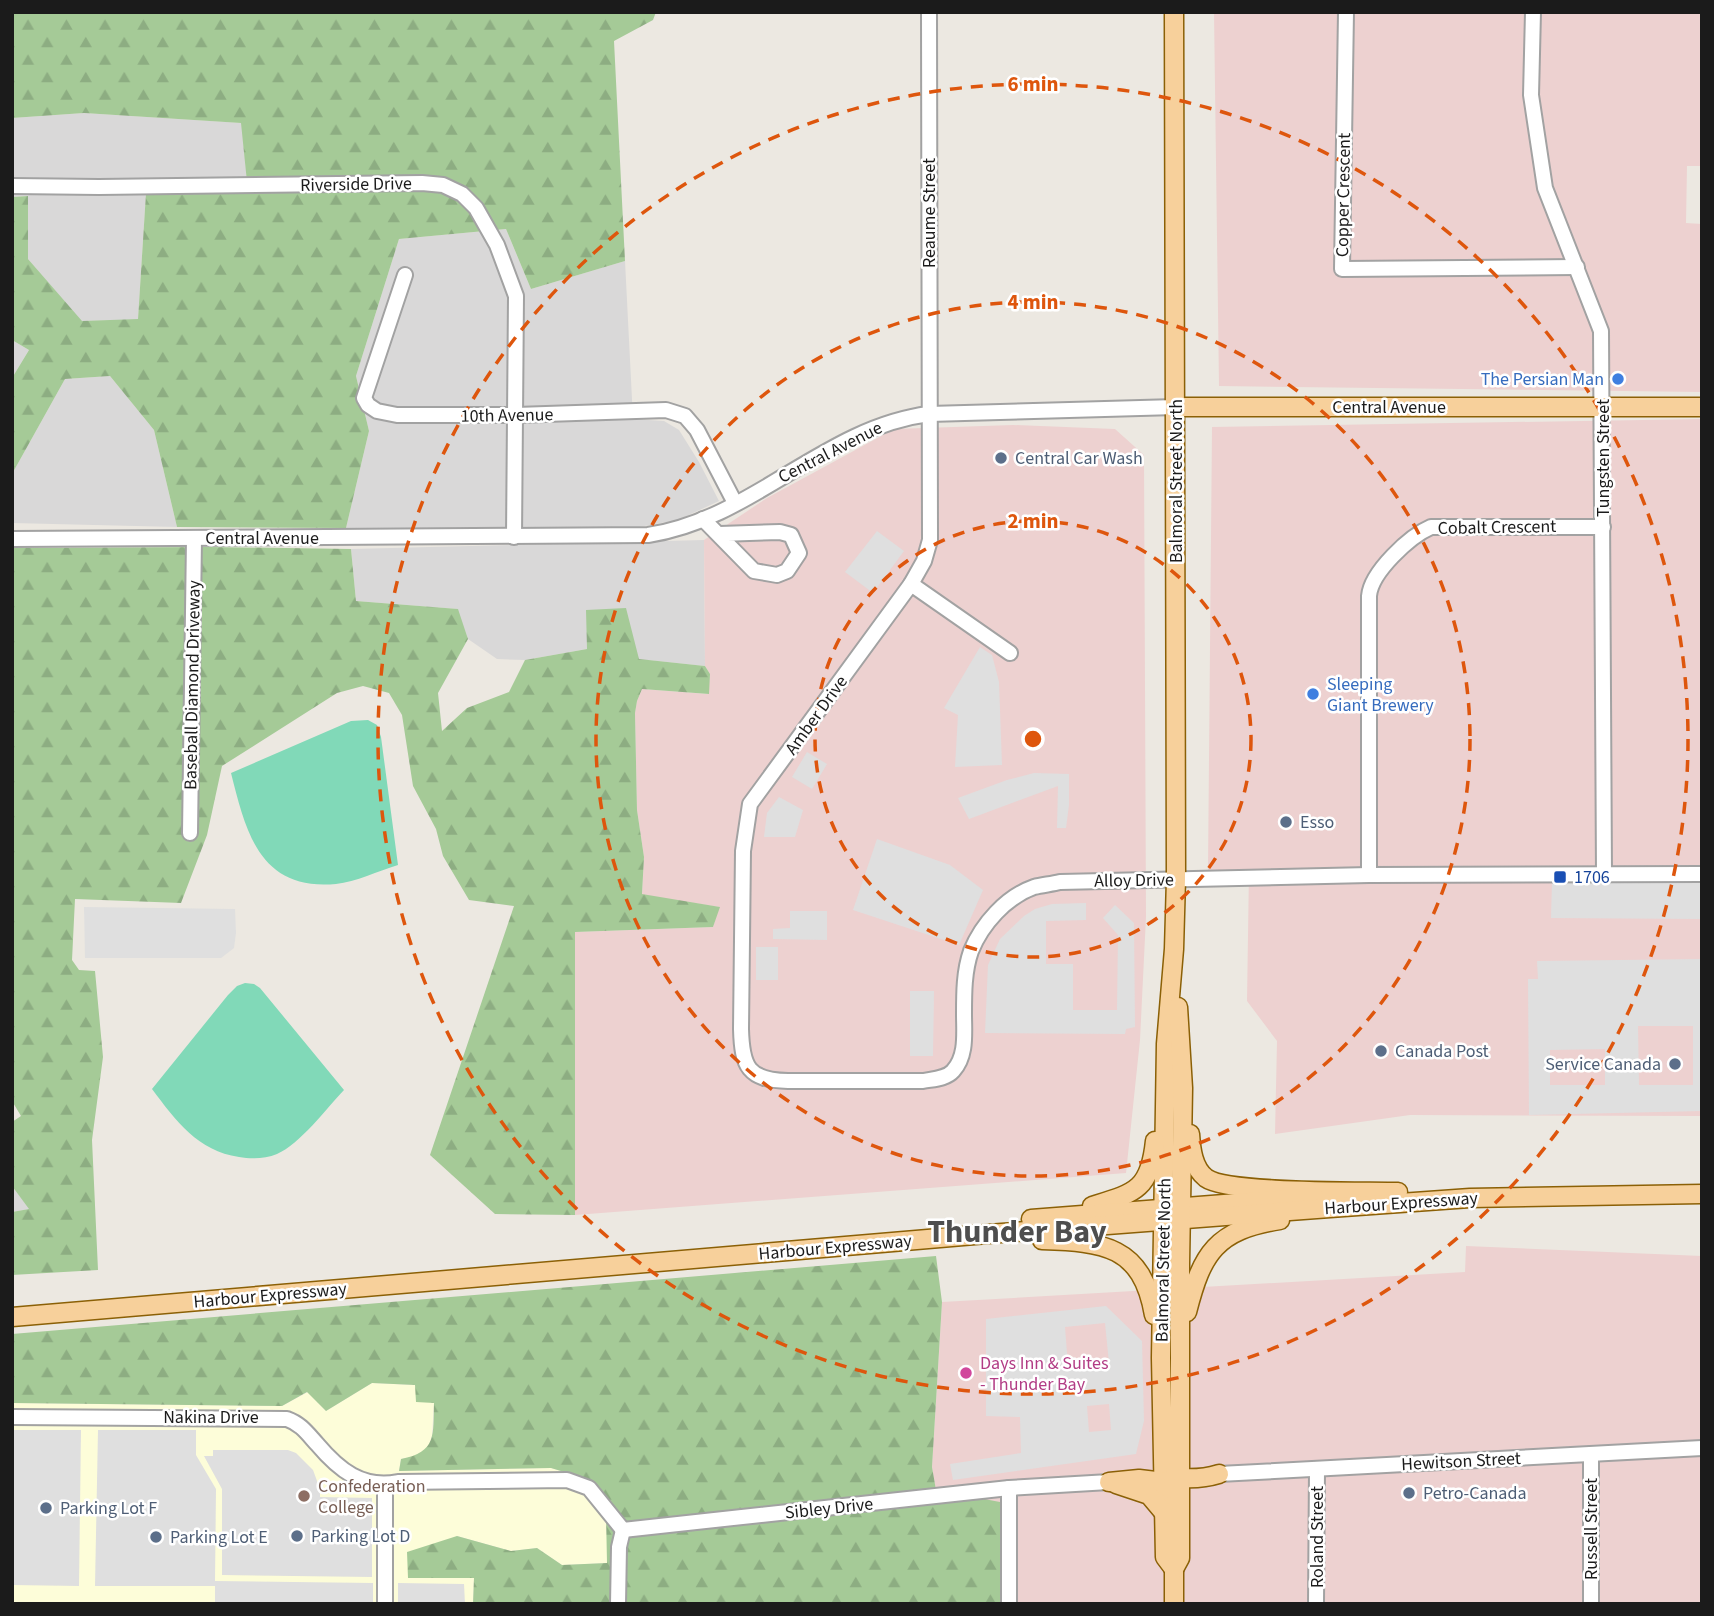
<svg xmlns="http://www.w3.org/2000/svg" width="1714" height="1616" viewBox="0 0 1714 1616" font-family="'Source Sans 3',sans-serif">
<defs>
<pattern id="forest-firs" width="22" height="20" patternUnits="userSpaceOnUse" patternTransform="scale(1.75)"><rect width="22" height="20" fill="#a5ca97"/><path d="M5 1l3.5 6h-7zM16 11l3.5 6h-7z" fill="#8dad82"/></pattern>
</defs>
<rect width="100%" height="100%" fill="#ece8e1"/>
<g fill="#d9d8d8">
<path d="M 84,113 L 242,123 L 248,192 L 146,193 L 138,320 L 81,321 L 28,259 L 28,196 L 12,197 L 12,118 Z"/>
<path d="M 506,229 L 531,289 L 625,261 L 633,419 L 664,421 L 679,430 L 699,462 L 719,501 L 678,520 L 633,528 L 346,528 L 369,431 L 356,376 L 399,239 Z"/>
<path d="M 12,340 L 29,350 L 12,378 Z"/>
<path d="M 110,376 L 154,430 L 177,527 L 12,523 L 12,474 L 65,379 Z"/>
<path d="M 704,540 L 705,666 L 638,659 L 587,649 L 525,660 L 497,659 L 468,639 L 457,609 L 356,601 L 351,549 Z"/>
<path d="M 12,1186 L 30,1209 L 12,1212 Z"/>
</g>
<g fill="#edd1d0">
<path d="M 1214,12 L 1702,12 L 1702,166 L 1687,166 L 1686,223 L 1702,224 L 1702,392 L 1219,386 Z"/>
<path d="M 1702,419 L 1702,1116 L 1410,1115 L 1275,1134 L 1277,1041 L 1247,1001 L 1249,870 L 1208,870 L 1212,427 Z"/>
<path d="M 1013,425 L 1115,429 L 1144,455 L 1146,917 L 1140,1040 L 1126,1173 L 575,1215 L 575,932 L 713,927 L 719,907 L 642,895 L 644,857 L 637,810 L 635,713 L 637,701 L 642,689 L 708,694 L 710,674 L 705,666 L 704,540 L 767,498 L 894,429 Z"/>
<path d="M 1466,1246 L 1702,1256 L 1702,1604 L 1003,1604 L 936,1490 L 932,1467 L 942,1302 L 1465,1272 Z"/>
</g>
<path fill="#fdfdd9" d="M 372,1383 L 415,1385 L 434,1403 L 432,1436 L 428,1448 L 417,1456 L 401,1459 L 399,1471 L 551,1468 L 584,1478 L 606,1514 L 608,1563 L 562,1565 L 537,1548 L 511,1551 L 457,1536 L 408,1578 L 474,1578 L 473,1604 L 12,1604 L 12,1403 L 282,1406 L 308,1392 L 326,1411 Z"/>
<g fill="url(#forest-firs)">
<path d="M 12,12 L 656,12 L 653,20 L 614,41 L 625,261 L 531,289 L 506,229 L 399,239 L 356,376 L 369,431 L 346,528 L 177,527 L 154,430 L 110,376 L 65,379 L 12,474 L 12,378 L 29,350 L 12,340 L 12,197 L 28,196 L 28,259 L 82,321 L 138,319 L 146,193 L 248,192 L 241,123 L 84,113 L 12,118 Z"/>
<path d="M 210,547 L 351,549 L 356,601 L 458,609 L 468,639 L 438,693 L 442,731 L 467,708 L 509,692 L 525,660 L 587,649 L 586,610 L 626,608 L 639,659 L 705,666 L 710,674 L 709,694 L 642,689 L 637,701 L 635,713 L 637,810 L 644,857 L 642,894 L 720,907 L 713,927 L 575,932 L 575,1215 L 495,1214 L 430,1155 L 514,906 L 469,900 L 443,856 L 436,829 L 413,786 L 402,715 L 389,693 L 363,686 L 337,693 L 222,766 L 207,835 L 181,903 L 75,899 L 72,960 L 79,970 L 95,971 L 103,1057 L 92,1140 L 98,1270 L 12,1275 L 12,1212 L 29,1209 L 12,1186 L 12,1122 L 21,1116 L 12,1101 L 12,548 Z"/>
<path d="M 936,1256 L 942,1302 L 932,1467 L 936,1490 L 1000,1502 L 1004,1535 L 1003,1604 L 473,1604 L 474,1578 L 408,1578 L 407,1552 L 457,1536 L 511,1551 L 537,1548 L 562,1565 L 607,1563 L 606,1514 L 584,1478 L 551,1468 L 399,1471 L 401,1459 C 437,1452 433,1435 434,1403 L 416,1402 L 415,1385 L 372,1383 L 326,1411 L 307,1392 L 282,1406 L 12,1403 L 12,1334 Z"/>
</g>
<g fill="#81d9b8">
<path d="M 368,720 L 377,725 L 381,737 L 398,865 C 378,871 356,882 336,884 C 260,891 246,833 231,773 L 351,721 Z"/>
<path d="M 245,983 L 254,984 L 260,988 L 344,1090 C 326,1109 300,1144 277,1154 C 265,1159 251,1159 239,1157 C 198,1151 176,1121 152,1089 L 228,995 L 237,986 Z"/>
</g>
<g fill="#dfdfdf" fill-rule="evenodd">
<path d="M 877,531 L 904,551 L 873,593 L 845,572 Z"/>
<path d="M 980,647 L 992,655 L 999,682 L 1002,765 L 955,767 L 958,715 L 944,708 Z"/>
<path d="M 807,752 L 827,764 L 812,789 L 792,777 Z"/>
<path d="M 1034,773 L 1069,774 L 1069,805 L 1066,828 L 1057,828 L 1058,786 L 969,819 L 958,798 L 1007,780 Z"/>
<path d="M 779,797 L 803,810 L 795,837 L 764,837 L 767,813 Z"/>
<path d="M 877,839 L 950,865 L 983,890 L 959,945 L 853,910 Z"/>
<path d="M 1552,882 L 1702,883 L 1702,919 L 1551,918 Z"/>
<path d="M 1086,903 L 1086,920 L 1046,921 L 1046,964 L 1073,964 L 1073,1010 L 1117,1010 L 1118,935 L 1103,918 L 1115,905 L 1134,923 L 1135,1027 L 1126,1029 L 1125,1034 L 985,1033 L 988,965 L 1000,939 L 1024,916 L 1035,909 L 1052,904 Z"/>
<path d="M 84,907 L 235,909 L 236,933 L 234,948 L 221,958 L 85,958 Z"/>
<path d="M 790,911 L 827,911 L 827,940 L 773,939 L 773,929 L 790,928 Z"/>
<rect x="756" y="947" width="22" height="33"/>
<path d="M 1702,959 L 1702,1111 L 1529,1115 L 1528,979 L 1538,979 L 1537,961 ZM 1638,1026 L 1693,1026 L 1693,1085 L 1639,1085 ZM 1605,1049 L 1605,1085 L 1550,1085 L 1550,1050 Z"/>
<path d="M 910,991 L 934,991 L 933,1056 L 910,1056 Z"/>
<path d="M 1106,1306 L 1142,1341 L 1144,1421 L 1136,1454 L 953,1480 L 950,1464 L 1021,1453 L 1020,1417 L 986,1416 L 986,1319 ZM 1105,1323 L 1109,1363 L 1068,1366 L 1065,1327 ZM 1109,1404 L 1111,1430 L 1089,1432 L 1087,1406 Z"/>
<path d="M 12,1430 L 81,1430 L 79,1586 L 12,1585 Z"/>
<path d="M 98,1430 L 196,1430 L 196,1455 L 216,1489 L 215,1581 L 373,1583 L 373,1604 L 215,1604 L 215,1586 L 95,1586 Z"/>
<path d="M 213,1450 L 288,1450 L 296,1453 L 313,1470 L 320,1489 L 320,1497 L 372,1498 L 372,1577 L 222,1575 L 222,1489 L 204,1456 L 213,1456 Z"/>
<path d="M 398,1583 L 464,1584 L 465,1604 L 398,1604 Z"/>
</g>
<g fill="none" stroke-linecap="round" stroke-linejoin="round">
<defs>
<g id="minor">
<path d="M 929,12 L 930,540 L 924,561 L 911,584 L 750,804 L 743,851 L 741,1029 C 742,1067 748,1080 788,1081 L 923,1081 C 933,1079 946,1079 953,1071 C 967,1056 964,1033 964,1014 C 964,993 964,971 971,951 C 982,924 1006,897 1034,887 C 1042,885 1052,884 1060,882 L 1369,875 L 1702,874"/>
<path d="M 1346,12 L 1342,269 L 1577,267"/>
<path d="M 1533,12 L 1531,95 L 1545,188 L 1601,331 L 1604,874"/>
<path d="M 12,186 L 99,187 L 422,183 L 443,185 L 462,194 L 476,208 L 497,245 L 516,296 L 514,537"/>
<path d="M 405,275 L 364,398 L 368,405 L 377,411 L 397,415 L 516,415 L 666,410 L 685,416 L 697,430 L 735,503"/>
<path d="M 703,519 L 754,571 L 777,575 L 787,571 L 799,553 L 791,535 L 780,532 L 720,534"/>
<path d="M 12,539 L 648,535 C 751,520 825,427 929,414 L 1176,407"/>
<path d="M 911,584 L 1010,653"/>
<path d="M 190,833 L 194,538"/>
<path d="M 1369,875 L 1369,596 C 1371,572 1410,536 1431,527 L 1603,527"/>
<path d="M 12,1417 L 287,1419 C 301,1424 307,1433 317,1444 C 339,1470 362,1489 398,1482 L 567,1480 L 589,1488 L 623,1530"/>
<path d="M 1591,1454 L 1591,1604"/>
<path d="M 1219,1474 L 1702,1448"/>
<path d="M 623,1530 L 1009,1488 L 1109,1482"/>
<path d="M 385,1604 L 385,1485"/>
<path d="M 618,1604 L 619,1547 L 623,1530"/>
<path d="M 1009,1604 L 1009,1488"/>
<path d="M 1316,1604 L 1317,1470"/>
</g>
<g id="major">
<path d="M 1174,12 L 1176,879 L 1174,949 L 1166,1044 L 1161,1358 L 1165,1557 L 1174,1569"/>
<path d="M 1176,407 L 1702,407"/>
<path d="M 1190,1134 C 1191,1149 1193,1168 1206,1178 C 1228,1194 1364,1191 1398,1192"/>
<path d="M 1092,1206 C 1135,1193 1150,1190 1155,1141"/>
<path d="M 1031,1219 L 1314,1197"/>
<path d="M 1042,1240 C 1103,1242 1142,1245 1154,1315"/>
<path d="M 1187,1312 C 1202,1253 1216,1230 1280,1220"/>
<path d="M 12,1317 L 975,1235 L 1330,1208 L 1470,1198 L 1702,1194"/>
<path d="M 1175,1471 L 1181,1478 C 1195,1479 1206,1478 1219,1474"/>
<path d="M 1109,1482 L 1139,1479 L 1164,1482 L 1170,1489"/>
<path d="M 1116,1484 L 1149,1495 L 1165,1514"/>
<path d="M 1174,1558 L 1174,1604"/>
<path d="M 1174,1569 L 1180,1558 L 1180,1264 L 1183,1088 L 1178,1007"/>
</g>
</defs>
<use href="#minor" stroke="#a2a2a2" stroke-width="18"/>
<use href="#major" stroke="#8b6006" stroke-width="21"/>
<use href="#minor" stroke="#fff" stroke-width="14"/>
<use href="#major" stroke="#f7d09b" stroke-width="18"/>
</g>
<g fill="none" stroke="#de560d" stroke-width="3.5" stroke-dasharray="12 9">
<circle cx="1033" cy="739" r="218"/>
<circle cx="1033" cy="739" r="437"/>
<circle cx="1033" cy="739" r="655"/>
</g>
<g fill="#3f7fe0" stroke="#fff" stroke-width="2.5">
<circle cx="1618" cy="379" r="7"/>
<circle cx="1313" cy="694" r="7"/>
</g>
<g fill="#5c6f8a" stroke="#fff" stroke-width="2.5">
<circle cx="1001" cy="458" r="7"/>
<circle cx="1286" cy="822" r="7"/>
<circle cx="1381" cy="1051" r="7"/>
<circle cx="1675" cy="1064" r="7"/>
<circle cx="1409" cy="1493" r="7"/>
<circle cx="46" cy="1508" r="7"/>
<circle cx="297" cy="1536" r="7"/>
<circle cx="156" cy="1537" r="7"/>
</g>
<rect fill="#1a4fb4" stroke="#fff" stroke-width="2.5" x="1553" y="870" width="14" height="14" rx="3.5"/>
<circle fill="#d1479c" stroke="#fff" stroke-width="2.5" cx="966" cy="1373" r="7"/>
<circle fill="#8d6e63" stroke="#fff" stroke-width="2.5" cx="304" cy="1496" r="7"/>
<g text-anchor="middle" stroke-width="5" stroke-linejoin="round" paint-order="stroke">
<g font-size="18" fill="#1b1b1b" stroke="#fff">
<text transform="translate(356 184) rotate(-1)" y="6">Riverside Drive</text>
<text transform="translate(1343 195) rotate(-89)" y="6">Copper Crescent</text>
<text transform="translate(929 213) rotate(-90)" y="6">Reaume Street</text>
<text x="1389" y="413">Central Avenue</text>
<text transform="translate(507 415) rotate(-1)" y="6">10th Avenue</text>
<text transform="translate(830 452) rotate(-27)" y="6">Central Avenue</text>
<text transform="translate(1603 458) rotate(-90)" y="6">Tungsten Street</text>
<text transform="translate(1176 481) rotate(-90)" y="6">Balmoral Street North</text>
<text transform="translate(1497 527) rotate(-1)" y="6">Cobalt Crescent</text>
<text x="262" y="544">Central Avenue</text>
<text transform="translate(192 685) rotate(-89)" y="6">Baseball Diamond Driveway</text>
<text transform="translate(816 715) rotate(-54)" y="6">Amber Drive</text>
<text transform="translate(1134 880) rotate(-1)" y="6">Alloy Drive</text>
<text transform="translate(1401 1203) rotate(-4)" y="6">Harbour Expressway</text>
<text transform="translate(835 1247) rotate(-5)" y="6">Harbour Expressway</text>
<text transform="translate(1163 1260) rotate(-89)" y="6">Balmoral Street North</text>
<text transform="translate(270 1295) rotate(-5)" y="6">Harbour Expressway</text>
<text x="211" y="1423">Nakina Drive</text>
<text transform="translate(1461 1461) rotate(-3)" y="6">Hewitson Street</text>
<text transform="translate(829 1508) rotate(-6)" y="6">Sibley Drive</text>
<text transform="translate(1591 1529) rotate(-90)" y="6">Russell Street</text>
<text transform="translate(1317 1537) rotate(-90)" y="6">Roland Street</text>
</g>
<g font-size="18" fill="#366cbe" stroke="#fff" text-anchor="end">
<text x="1604" y="385">The Persian Man</text>
<text x="1327" y="690" text-anchor="start">Sleeping<tspan x="1327" dy="21">Giant Brewery</tspan></text>
</g>
<g font-size="18" fill="#4e5e75" stroke="#fff" text-anchor="start">
<text x="1015" y="464">Central Car Wash</text>
<text x="1300" y="828">Esso</text>
<text x="1395" y="1057">Canada Post</text>
<text x="1661" y="1070" text-anchor="end">Service Canada</text>
<text x="1423" y="1499">Petro-Canada</text>
<text x="60" y="1514">Parking Lot F</text>
<text x="311" y="1542">Parking Lot D</text>
<text x="170" y="1543">Parking Lot E</text>
</g>
<g font-size="18" fill="#164399" stroke="#fff" text-anchor="start">
<text x="1574" y="883">1706</text>
</g>
<g font-size="18" fill="#b23c85" stroke="#fff" text-anchor="start">
<text x="980" y="1369">Days Inn &amp; Suites<tspan x="980" dy="21">- Thunder Bay</tspan></text>
</g>
<g font-size="18" fill="#785e54" stroke="#fff" text-anchor="start">
<text x="318" y="1492">Confederation<tspan x="318" dy="21">College</tspan></text>
</g>
<g font-size="32" font-weight="bold" fill="#4e4e4e" stroke="#fff">
<text x="1017" y="1242">Thunder Bay</text>
</g>
</g>
<circle cx="1033" cy="739" r="10" fill="#de560d" stroke="#fff" stroke-width="3.5"/>
<g font-size="21" text-anchor="middle" font-weight="bold" fill="#de560d" stroke="#fff" stroke-width="5" stroke-linejoin="round" paint-order="stroke">
<text x="1033" y="91">6 min</text>
<text x="1033" y="309">4 min</text>
<text x="1033" y="528">2 min</text>
</g>
<rect width="1714" height="1616" fill="none" stroke="#1b1b1b" stroke-width="28"/>
</svg>
